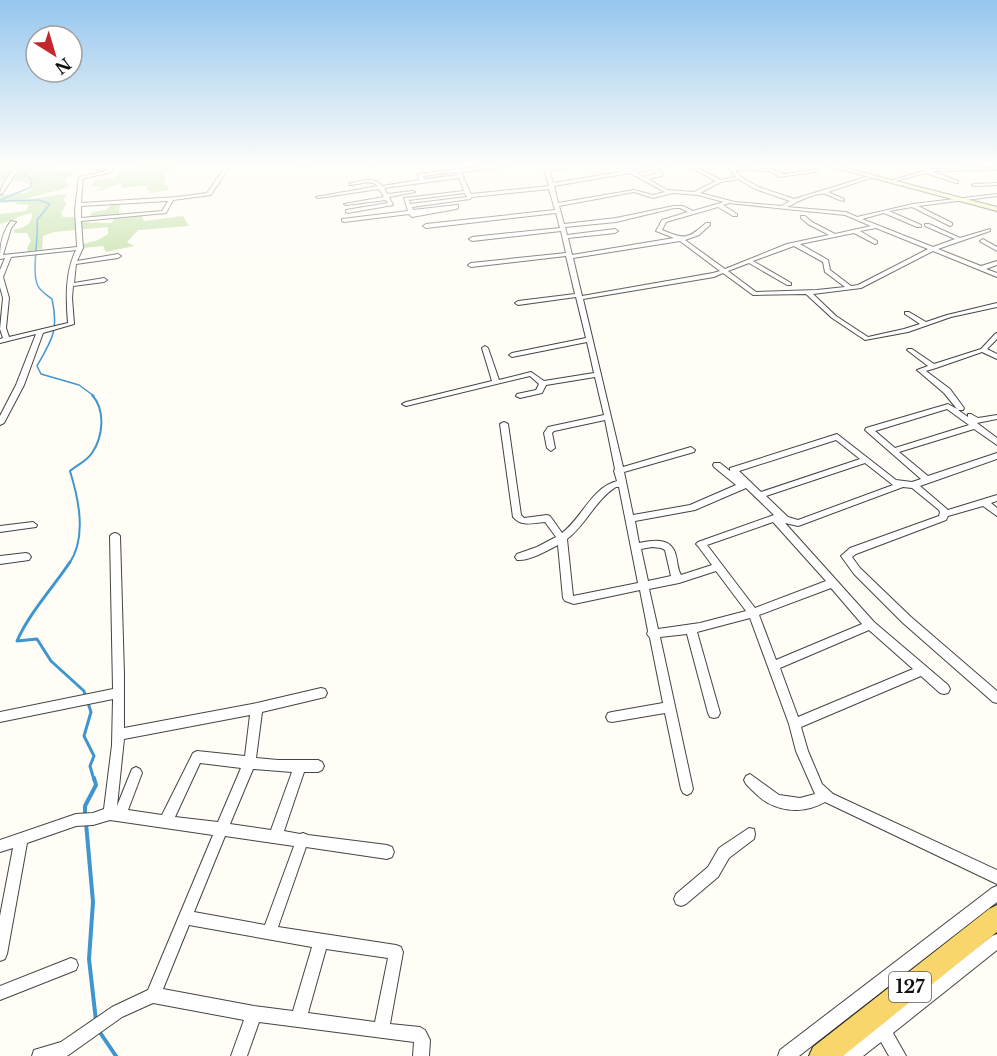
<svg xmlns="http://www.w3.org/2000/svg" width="997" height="1056" viewBox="0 0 997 1056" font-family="'Libre Baskerville',serif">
<rect width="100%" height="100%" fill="#fffdf5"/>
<g fill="#b9dc9c">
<path d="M 10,164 L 19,165 L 78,164 L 43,170 L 76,173 L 66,179 L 65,182 L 69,185 L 66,188 L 14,202 L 0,203 L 0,195 L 25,193 L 32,189 L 33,185 L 19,180 L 0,182 L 0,167 Z"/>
<path d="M 136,164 L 145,164 L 147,167 L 175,165 L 181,167 L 165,172 L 165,183 L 168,186 L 168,190 L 151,193 L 147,188 L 149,185 L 122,188 L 121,184 C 110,185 104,193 93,191 L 104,187 L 91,186 L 95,180 L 114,178 L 122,170 L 97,173 L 94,169 L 115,170 L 135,167 Z"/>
<path d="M 64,194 L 67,195 L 63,201 L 67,203 L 61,213 L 63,217 L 74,217 L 76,222 L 112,223 L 114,218 L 110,216 L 90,218 L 92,212 L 106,210 L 113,203 L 120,203 L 119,214 L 122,217 L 142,216 L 144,221 L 183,216 L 189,226 L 138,230 L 127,242 L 134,246 L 106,252 L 103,246 L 83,248 L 83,244 L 98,240 L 108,234 L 108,227 L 54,232 L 43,236 L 42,249 L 28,251 L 27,248 L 31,241 L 27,233 L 14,233 L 14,230 C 24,227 32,226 32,213 C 17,215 14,221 0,224 L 0,214 L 26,211 L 29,205 L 14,204 L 19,201 Z"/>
</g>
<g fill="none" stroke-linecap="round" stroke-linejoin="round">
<g stroke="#3f96cf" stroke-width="1.5">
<path d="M 0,200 L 31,187 L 32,180 L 24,173 L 38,164"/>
<path d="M 0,201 L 39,200 L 50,204 L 37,220 C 39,238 31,273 38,286 C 41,292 47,295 52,299 C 59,330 52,340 37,366 L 41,374 L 79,385 L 94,396"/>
</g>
<path stroke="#3f96cf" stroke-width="2" d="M 69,564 C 87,538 79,500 70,471 C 77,465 87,461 92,453 C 103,437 106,410 92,395"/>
<g stroke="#3f96cf" stroke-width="3">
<path d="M 70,562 C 52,589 30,612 17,641 L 37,639 L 51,661 L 84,691 L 85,695"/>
<path d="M 88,703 L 91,712 L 84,736 L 94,756 L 90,766 L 94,780"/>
</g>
<g stroke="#3f96cf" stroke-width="4">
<path d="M 85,815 L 85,806 L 96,785 L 94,778"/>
<path d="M 86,823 L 93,902 L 89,959 L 96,1021"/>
<path d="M 99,1031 L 116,1056"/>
</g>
<defs>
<g id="street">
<path d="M 21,164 L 25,164 L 16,173 L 2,194 L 0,194 C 1,183 12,171 21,164 Z"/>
<path d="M 112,164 L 129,164 L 115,166 L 110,173 L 83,178 L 81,203 L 177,197 L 207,193 L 227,164 L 231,164 L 211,195 L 173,200 L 166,213 L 81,221 L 83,248 L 77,261 L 118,254 L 121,256 L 118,258 L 76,264 L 74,283 L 104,278 L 107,280 L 104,282 L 73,286 L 72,298 L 74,324 L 43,333 L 24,385 L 4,423 L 0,425 L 0,416 L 16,385 L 36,334 L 0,343 L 0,339 L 3,338 L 0,329 L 3,298 L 0,287 L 0,270 L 5,258 L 0,259 C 0,245 2,232 11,221 L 16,222 L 11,228 L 3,255 L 77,247 L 75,210 L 79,177 L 106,171 ZM 168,201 L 162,211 L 81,218 L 81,206 ZM 76,250 C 65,273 66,298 68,323 L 9,337 L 6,328 L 9,298 L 3,277 L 11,257 Z"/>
<path d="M 312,164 L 325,164 L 302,167 L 300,166 Z"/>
<path d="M 380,164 L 391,164 L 372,167 L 370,166 Z"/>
<path d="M 453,164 L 457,164 L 460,169 L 513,164 L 525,164 L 461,172 L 464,176 L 463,177 L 471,194 L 549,186 L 543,164 L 547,164 L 548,168 L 572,164 L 563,169 L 549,170 L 553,183 L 626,171 L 614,164 L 619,164 L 631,170 L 678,164 L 676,165 L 656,169 L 662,174 L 662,176 L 648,179 L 667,190 L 694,192 L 716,181 L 685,164 L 690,164 L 721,180 L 736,177 L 727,166 L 729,164 L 733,164 L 731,166 L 733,168 L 770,169 L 784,174 L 812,170 L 818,164 L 822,164 L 815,172 L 778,177 L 776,176 L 778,175 L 769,171 L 735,170 L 741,177 L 759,187 L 794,199 L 873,175 L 873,177 L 828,192 L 844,199 L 844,201 C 837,200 832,196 825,194 C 815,192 797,202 787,207 L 846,212 L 857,217 L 913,204 L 997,194 L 997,196 L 918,206 L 952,223 L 952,225 L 950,226 L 912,207 L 889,211 L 921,225 L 921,227 L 917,227 L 884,213 L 862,219 L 933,247 L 955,239 L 925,226 L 925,224 L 929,224 L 960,238 L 990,229 L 990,231 L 938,249 L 981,266 L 997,261 L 997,265 L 986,269 L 997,273 L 997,277 L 933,251 L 861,288 L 813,294 L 836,316 L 868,337 L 904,329 L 920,324 L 905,314 L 905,312 L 909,312 L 926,322 L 947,315 L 997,303 L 997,307 L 951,317 L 908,332 L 865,340 L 832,318 L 806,294 L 753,295 L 723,273 L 714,277 L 583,299 L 623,467 L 691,447 L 695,450 L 694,452 L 624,472 L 633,515 L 690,505 L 736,485 L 714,467 L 713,465 L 714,463 L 720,463 L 730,471 L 730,468 L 837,434 L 896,480 L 912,482 L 921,479 L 865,430 L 866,428 L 948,404 L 957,409 L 944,393 L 917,370 L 928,366 L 907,350 L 908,349 L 912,349 L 934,364 L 981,349 L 995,334 L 997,333 L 997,339 L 987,349 L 997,354 L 997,359 L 982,352 L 936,368 L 926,371 L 950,389 L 964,408 L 963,410 L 958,410 L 968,417 L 968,414 L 971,414 L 978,418 L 997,415 L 997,419 L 977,423 L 997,438 L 997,445 L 974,429 L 899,452 L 928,476 L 997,453 L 997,459 L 920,486 L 948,510 L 997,495 L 997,501 L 991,503 L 997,508 L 997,516 L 983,506 L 948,516 L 946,520 L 856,554 L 852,557 L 860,568 L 911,617 L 997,691 L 997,703 L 993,702 L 903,623 L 854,574 L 841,556 L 850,548 L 939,516 L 940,512 L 939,510 L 912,488 L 903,487 L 801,525 L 798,526 L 785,523 L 874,622 L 948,685 L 950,689 L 948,693 L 944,694 L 940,693 L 921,676 L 801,727 L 808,751 L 822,784 L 833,794 L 997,870 L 997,884 L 825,802 C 808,812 786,813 768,803 C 760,799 753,791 746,784 L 744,780 L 746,776 L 750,774 L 779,795 L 800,798 L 815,794 L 796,751 L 789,724 L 750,618 L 697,632 L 720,713 L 718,717 L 714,718 L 710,717 L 708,713 L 687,634 L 660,637 L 693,789 L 691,793 L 687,795 L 683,793 L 681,789 L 665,713 L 612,722 L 608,721 L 606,717 L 608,713 L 612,712 L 663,703 L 650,638 L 647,634 L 648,631 L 640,590 L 574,604 L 565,601 L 563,598 L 558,545 C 546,551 530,561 517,560 L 515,557 L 517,554 L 537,547 L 556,537 L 545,522 C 532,523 522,527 513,517 L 500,424 L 504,422 L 508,424 L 521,515 L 524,518 L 547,515 L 550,516 L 562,533 C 583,517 591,488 617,481 L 614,471 L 615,469 L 605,420 L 554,431 L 552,433 L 555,448 L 551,451 L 547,448 L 544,433 L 548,427 L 604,415 L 595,377 L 546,385 L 542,393 L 520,398 L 516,396 L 517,394 L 536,390 L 539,384 L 530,376 L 406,406 L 402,404 L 406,402 L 492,381 L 482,348 L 485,346 L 488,348 L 499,380 L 531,372 L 544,381 L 594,373 L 587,342 L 512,357 L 509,355 L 512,353 L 586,338 L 576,297 L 518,305 L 515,303 L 518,301 L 575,294 L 566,256 L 471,267 L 468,265 L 471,263 L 566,253 L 561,231 L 472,241 L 469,239 L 472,237 L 560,228 L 556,213 L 426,228 L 423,226 L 426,224 L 555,210 L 549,189 L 472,197 L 470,199 L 412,207 L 413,210 L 456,205 L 458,205 L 458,208 L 456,209 L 412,217 L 409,214 L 344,222 L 342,221 L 342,219 L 408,211 L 404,198 L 464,191 L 459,178 L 384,188 L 387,194 L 413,191 L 415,192 L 389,197 L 393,205 L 348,213 L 346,212 L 346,210 L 388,203 L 386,200 L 346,205 L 344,204 L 384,197 L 379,189 L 318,198 L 316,197 L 378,186 C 371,179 359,185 349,185 L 349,184 L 351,183 C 361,181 375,176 382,186 L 419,180 L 418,174 L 455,170 ZM 652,169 L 657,174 L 644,177 L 635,172 ZM 456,172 L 458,175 L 424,179 L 423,176 ZM 630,173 L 665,192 L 653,195 L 634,190 L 558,203 L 554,186 ZM 738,179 L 755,189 L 790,201 L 781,206 L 735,202 L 700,193 L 721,182 ZM 634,192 L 653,198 L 673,193 L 698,195 L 724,202 L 693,211 L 683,206 L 674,206 L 616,218 L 564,224 L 559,206 ZM 465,193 L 467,197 L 410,204 L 409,200 ZM 729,203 L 845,215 L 871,226 L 835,234 L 812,222 L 805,216 L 801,216 L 801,218 L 808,224 L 829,235 L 787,244 L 725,269 L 685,240 L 699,235 L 710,225 L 710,223 L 706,223 C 687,240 685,239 662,230 L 666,222 L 718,207 L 733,216 L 737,216 L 737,214 L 723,205 ZM 674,208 L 680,208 L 688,212 L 662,220 L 656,231 L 674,238 L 572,255 L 568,238 L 615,233 L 618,231 L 615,229 L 567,235 L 565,227 L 616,222 ZM 876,228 L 928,249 L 858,285 L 851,286 L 830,270 L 828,260 L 800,244 L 854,233 L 875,244 L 877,243 L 877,241 L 860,231 ZM 680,241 L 720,271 L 713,273 L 582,296 L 573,258 ZM 794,246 L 823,262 L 825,272 L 845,287 L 817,290 L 756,292 L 728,271 L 749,263 L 787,285 L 791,285 L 791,283 L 753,261 ZM 947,409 L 969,425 L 895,448 L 875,431 ZM 836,440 L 860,459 L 761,492 L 739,471 ZM 865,463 L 893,485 L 798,520 L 788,517 L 766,496 ZM 616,487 L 619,487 L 638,583 L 573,596 L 567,539 C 586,525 595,500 616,487 ZM 746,488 L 774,515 L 698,542 L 696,544 L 698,546 L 712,565 L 681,575 C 677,568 678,563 676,556 C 672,537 654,540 639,543 L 635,521 L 695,510 ZM 773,522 L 826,581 L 755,608 L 707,545 ZM 652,547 L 661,548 L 665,550 L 671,576 L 648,581 L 641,549 ZM 716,571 L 746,611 L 700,623 L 658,629 L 649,589 L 679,583 ZM 831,588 L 862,624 L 776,660 L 759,615 ZM 869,630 L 913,669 L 798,717 L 780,668 Z"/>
<path d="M 997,168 L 997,170 L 931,171 L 958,181 L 958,183 L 956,183 L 926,173 L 891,182 L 889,181 L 931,169 Z"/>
<path d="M 997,183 L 997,185 L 974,186 L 972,185 L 974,184 Z"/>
<path d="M 983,239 L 997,247 L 997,251 L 981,242 L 980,241 Z"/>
<path d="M 33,522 L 37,525 L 36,527 L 0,532 L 0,526 Z"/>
<path d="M 115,533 L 118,534 L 120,536 L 124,675 L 124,728 L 257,703 L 321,688 L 325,689 L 327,693 L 325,697 L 321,698 L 262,712 L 256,758 L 278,760 L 318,760 L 322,762 L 324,766 L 322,770 L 318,772 L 304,772 L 284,831 L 300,834 L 303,833 L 308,835 L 387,845 L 392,847 L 394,852 L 392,857 L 387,859 L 306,847 L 278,927 L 396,945 L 401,947 L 403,952 L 390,1024 L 420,1027 L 425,1030 L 430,1040 L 429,1056 L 413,1056 L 414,1042 L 259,1022 L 247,1056 L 231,1056 L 244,1020 L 153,1003 L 122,1017 L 70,1054 L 67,1056 L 32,1056 L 34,1050 L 61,1042 L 112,1007 L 148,990 L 213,835 L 110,820 L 93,825 L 76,826 L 27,843 L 7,954 L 5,959 L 0,961 L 0,916 L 13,848 L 0,852 L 0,840 L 76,814 L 93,813 L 104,809 L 112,745 L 113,699 L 0,722 L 0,712 L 113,689 L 110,536 L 112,534 ZM 250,715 L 245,756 L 197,751 L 193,753 L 162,815 L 128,810 L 142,773 L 140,769 L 136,767 L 132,769 L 117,806 L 124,739 ZM 200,763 L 241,768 L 218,822 L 175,817 ZM 253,769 L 292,772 L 271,830 L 230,824 ZM 225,836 L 294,846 L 265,925 L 194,912 ZM 189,925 L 312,947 L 293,1011 L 254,1006 L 163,989 ZM 326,949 L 388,958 L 375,1022 L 308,1013 Z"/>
<path d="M 26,553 L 29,554 L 31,557 L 29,560 L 0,564 L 0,556 Z"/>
<path d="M 749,828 L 754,829 L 755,834 L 754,839 L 729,858 L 718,877 L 686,904 L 681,906 L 676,904 L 674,899 L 676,894 L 708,867 L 719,848 Z"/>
<path d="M 997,886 L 997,902 L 799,1056 L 778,1056 L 780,1050 L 992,888 Z"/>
<path d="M 997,934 L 997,950 L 893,1033 L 906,1056 L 889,1056 L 881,1042 L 863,1056 L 843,1056 L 845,1050 L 992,936 Z"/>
<path d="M 71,958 L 76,960 L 78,965 L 76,970 L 0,1000 L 0,986 Z"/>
</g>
<path id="secondary" d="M 820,164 L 830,164 L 997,207 L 997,211 Z"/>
<path id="primary" d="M 997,905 L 997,932 L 843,1056 L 809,1056 L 813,1047 L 989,909 Z"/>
</defs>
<use href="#street" stroke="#444" stroke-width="2"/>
<use href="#secondary" stroke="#333" stroke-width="2"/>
<use href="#primary" stroke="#222" stroke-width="2"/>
<use href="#street" fill="#fff" fill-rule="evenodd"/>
<use href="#secondary" fill="#fff6b0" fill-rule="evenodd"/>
<use href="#primary" fill="#f9d66b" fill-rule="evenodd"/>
</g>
<linearGradient id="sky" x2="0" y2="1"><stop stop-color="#95c6ee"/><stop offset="0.53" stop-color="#fffefa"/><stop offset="1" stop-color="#fffefa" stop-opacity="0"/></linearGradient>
<rect width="997" height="312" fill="url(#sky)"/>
<g text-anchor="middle" stroke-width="6" stroke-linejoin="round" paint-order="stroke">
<rect fill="#fff" stroke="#585858" stroke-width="1.5" x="889" y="972" width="42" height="30" rx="4.5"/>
<g font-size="18" font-weight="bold" fill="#111">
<text x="910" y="993">127</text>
</g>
</g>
<g transform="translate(54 54) rotate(143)"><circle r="28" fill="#ffffff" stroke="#a0a0a0" stroke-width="1.5"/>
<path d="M0-4.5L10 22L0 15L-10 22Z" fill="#c4262e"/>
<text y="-9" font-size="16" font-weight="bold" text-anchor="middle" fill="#111111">N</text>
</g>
</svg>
